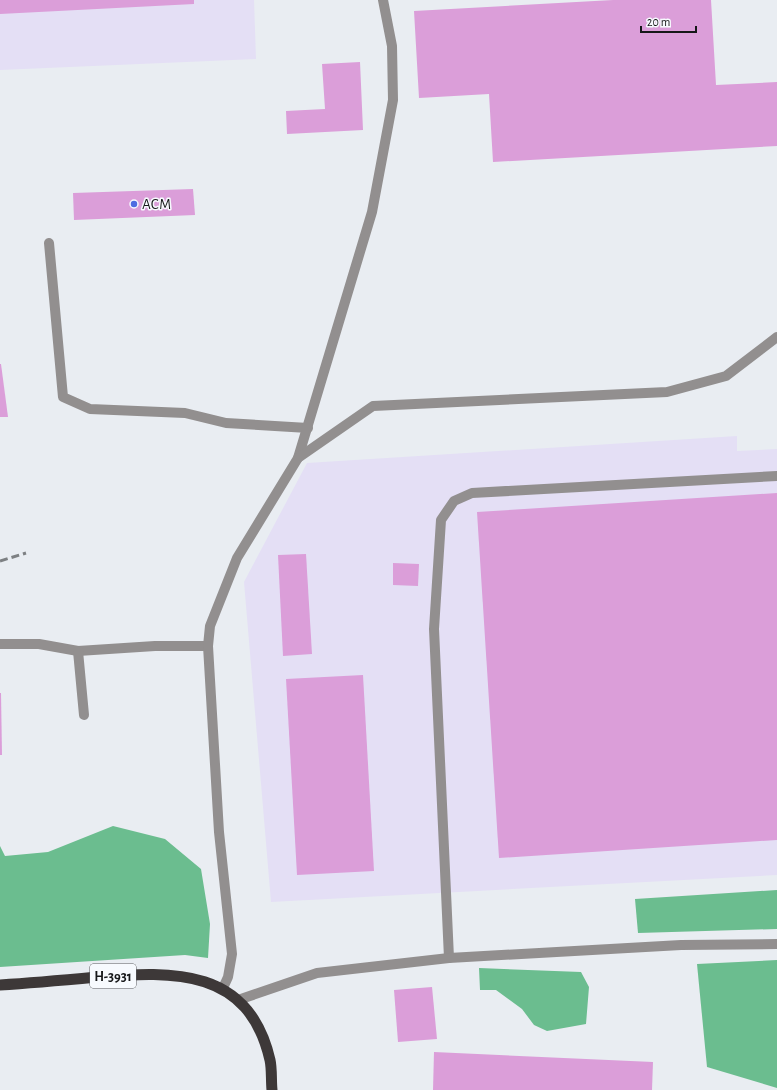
<svg xmlns="http://www.w3.org/2000/svg" width="777" height="1090" viewBox="0 0 777 1090" font-family="'Alegreya Sans',sans-serif">
<rect width="100%" height="100%" fill="#e9edf2"/>
<g fill="#e4dff5">
<path d="M 0,0 L 254,0 L 256,59 L 0,70 Z"/>
<path d="M 737,436 L 737,451 L 777,449 L 777,875 L 271,902 L 244,582 L 307,463 Z"/>
</g>
<g fill="#6bbd8f">
<path d="M 113,826 L 165,839 L 201,869 L 210,924 L 208,958 L 185,955 L 0,967 L 0,846 L 5,856 L 48,852 Z"/>
<path d="M 777,890 L 777,929 L 638,933 L 635,899 Z"/>
<path d="M 777,960 L 777,1088 L 707,1067 L 697,964 Z"/>
<path d="M 479,968 L 581,972 L 589,987 L 586,1024 L 547,1031 L 534,1025 L 522,1009 L 496,990 L 480,990 Z"/>
</g>
<g fill="#db9ed9">
<path d="M 0,0 L 194,0 L 194,4 L 0,14 Z"/>
<path d="M 613,0 L 711,0 L 716,85 L 777,82 L 777,146 L 493,162 L 489,94 L 419,98 L 414,11 Z"/>
<path d="M 360,62 L 363,130 L 287,134 L 286,111 L 325,109 L 322,64 Z"/>
<path d="M 193,189 L 195,215 L 74,220 L 73,193 Z"/>
<path d="M 0,364 L 1,364 L 8,417 L 0,417 Z"/>
<path d="M 777,493 L 777,840 L 499,858 L 477,512 Z"/>
<path d="M 306,554 L 312,654 L 283,656 L 278,555 Z"/>
<path d="M 393,563 L 419,564 L 418,586 L 393,585 Z"/>
<path d="M 363,675 L 374,871 L 297,875 L 286,679 Z"/>
<path d="M 0,693 L 1,693 L 2,755 L 0,755 Z"/>
<path d="M 432,987 L 437,1039 L 398,1042 L 394,990 Z"/>
<path d="M 434,1052 L 653,1062 L 652,1090 L 433,1090 Z"/>
</g>
<g fill="none" stroke-linecap="round" stroke-linejoin="round">
<g stroke="#928f8f" stroke-width="10">
<path d="M 49,243 L 63,397 L 90,409 L 185,413 L 226,423 L 308,428"/>
<path d="M 298,458 L 372,212 L 393,100 L 392,46 L 383,0"/>
<path d="M 0,644 L 39,644 L 78,651 L 155,646 L 208,646"/>
<path d="M 78,651 L 84,715"/>
<path d="M 449,958 L 434,629 L 441,520 L 454,501 L 472,493 L 777,476"/>
<path d="M 238,1000 L 317,973 L 449,958 L 681,945 L 777,944"/>
</g>
<path stroke="#928f8f" stroke-width="10" d="M 223,988 L 228,977 L 232,954 L 219,832 L 208,646 L 210,626 L 237,558 L 298,458 L 373,406 L 667,392 L 726,376 L 777,337"/>
<path stroke="#3d3838" stroke-width="11" d="M 0,985 C 32,983 65,980 97,977 C 174,971 249,968 270,1060 C 272,1069 271,1080 272,1090"/>
<path stroke="#7d8083" stroke-width="3" stroke-dasharray="8 4" stroke-linecap="butt" d="M 0,561 L 26,553"/>
</g>
<circle fill="#4e6de1" stroke="#f7fafe" stroke-width="1.5" cx="134" cy="204" r="4"/>
<g text-anchor="middle" stroke-width="3" stroke-linejoin="round" paint-order="stroke">
<rect fill="#f7fafe" stroke="#5a5b5e" stroke-width="1" x="90" y="964" width="46" height="24" rx="3"/>
<g font-size="14" font-weight="bold" fill="#161719">
<text x="113" y="981">Н-3931</text>
</g>
<g font-size="15" fill="#161719" stroke="#f7fafe" text-anchor="start">
<text x="142" y="209">АСМ</text>
</g>
</g>
<path d="M641 26v6h55v-6" fill="none" stroke="#161719" stroke-width="2"/>
<text x="647" y="26" font-size="12" fill="#161719" stroke="#f7fafe" stroke-width="3" paint-order="stroke">20 m</text>
</svg>
